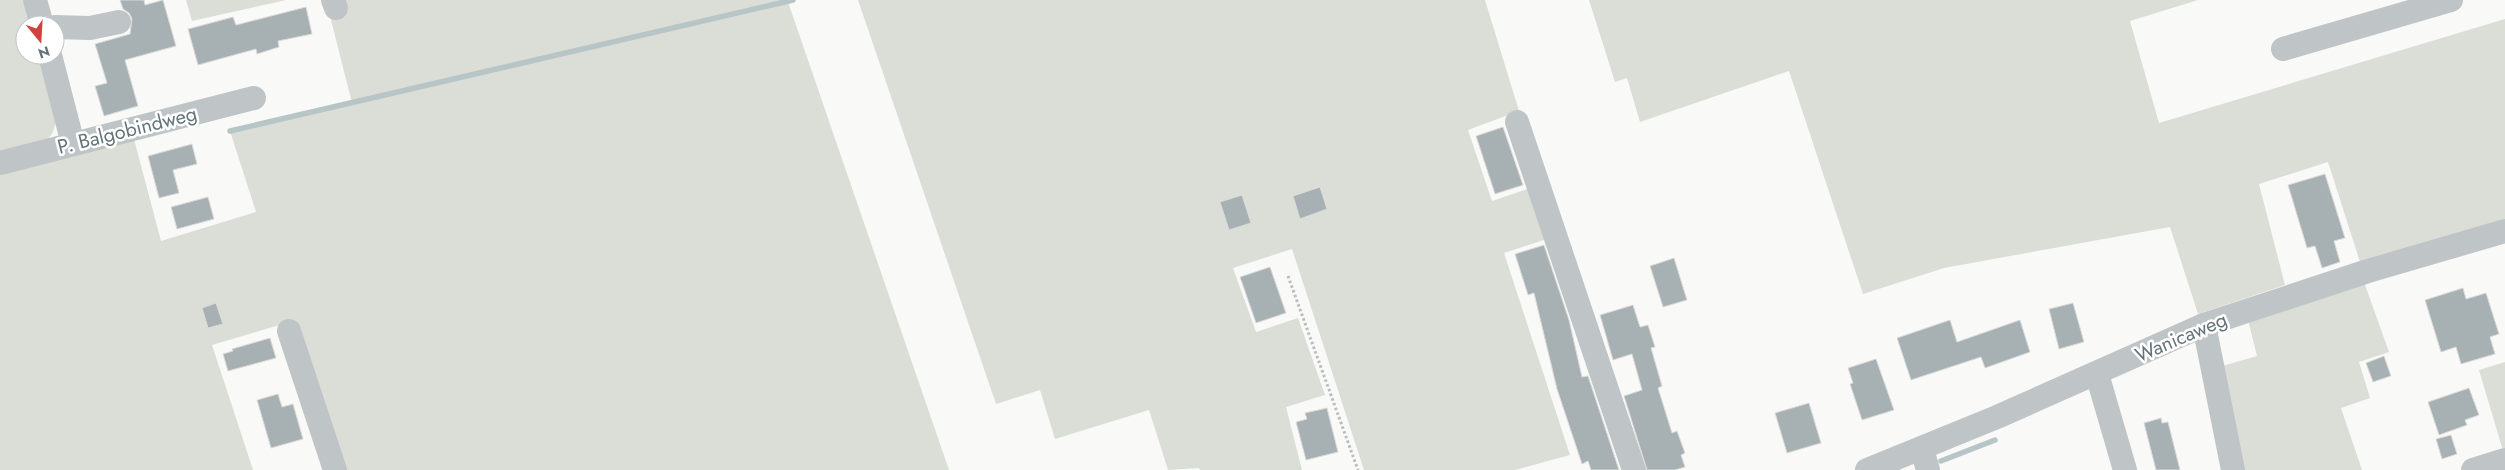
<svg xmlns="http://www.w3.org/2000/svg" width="2505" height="470" viewBox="0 0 2505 470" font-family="Jost,sans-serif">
<rect width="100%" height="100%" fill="#f9f9f8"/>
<g fill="#dbded7">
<path d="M 0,0 L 28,0 L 34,25 L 25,25 L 25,55 L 42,55 C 48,79 71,129 41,144 C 30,150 13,151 0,155 Z"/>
<path d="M 186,0 L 286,0 L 192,21 Z"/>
<path d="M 326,0 L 793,0 L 788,2 L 949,470 L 344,470 L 293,321 L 212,345 L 253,470 L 0,470 L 0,175 L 134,139 L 161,241 L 256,212 L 230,131 L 352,103 Z"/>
<path d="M 858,0 L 1485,0 L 1519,111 L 1468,130 L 1492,201 L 1533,187 L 1550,238 L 1504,253 L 1570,455 L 1515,470 L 1364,470 L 1292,249 L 1233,268 L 1256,332 L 1298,318 L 1325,395 L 1286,407 L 1302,470 L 1200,470 L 1199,468 L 1168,470 L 1149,410 L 1055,439 L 1040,390 L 996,404 Z"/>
<path d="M 1589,0 L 2198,0 L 2130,21 L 2159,123 L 2505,19 L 2505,220 L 2360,262 L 2328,162 L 2259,184 L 2285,285 L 2198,314 L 2170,227 L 1944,268 L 1863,294 L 1789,71 L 1640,122 L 1627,78 L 1615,82 Z"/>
<path d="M 2364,282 L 2389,352 L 2359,362 L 2370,398 L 2341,408 L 2362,470 L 2240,470 L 2219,367 L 2257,356 L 2248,320 Z"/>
<path d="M 2505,362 L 2505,454 L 2504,454 L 2479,370 Z"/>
</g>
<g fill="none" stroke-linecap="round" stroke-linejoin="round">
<g stroke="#b7c5c6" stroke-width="5.5">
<path d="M 230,131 L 793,0"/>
<path d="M 1941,461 L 1995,440"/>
</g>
</g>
<g fill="#a7b1b4" stroke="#dbdbda">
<path d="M 120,0 L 144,0 L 145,5 L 163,0 L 176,46 L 125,60 L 138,106 L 104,116 L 95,86 L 107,83 L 95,44 L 130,34 L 132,19 L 129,13 L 123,9 Z"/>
<path d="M 306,7 L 312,34 L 278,41 L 279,47 L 257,54 L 256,49 L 198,65 L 188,29 L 233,17 L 236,25 Z"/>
<path d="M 1503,127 L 1523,185 L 1495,194 L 1476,136 Z"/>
<path d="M 192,144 L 197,164 L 173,170 L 179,193 L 159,198 L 148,156 Z"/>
<path d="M 2325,174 L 2345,238 L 2334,241 L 2340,262 L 2322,268 L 2315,246 L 2307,248 L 2288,185 Z"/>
<path d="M 1320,187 L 1327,209 L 1300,219 L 1293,196 Z"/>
<path d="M 1242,195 L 1251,223 L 1229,230 L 1220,202 Z"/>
<path d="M 208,197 L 214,219 L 177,229 L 171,207 Z"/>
<path d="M 1544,245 L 1569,320 L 1582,377 L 1588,376 L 1619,470 L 1591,470 L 1588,461 L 1582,464 L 1557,389 L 1534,293 L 1528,295 L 1515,254 Z"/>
<path d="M 1674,258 L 1687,300 L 1663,307 L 1650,266 Z"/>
<path d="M 1270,267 L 1286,313 L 1256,323 L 1240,277 Z"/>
<path d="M 2463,288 L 2466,299 L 2486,293 L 2499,334 L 2490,337 L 2495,354 L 2461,364 L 2456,347 L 2441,352 L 2425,300 Z"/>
<path d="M 216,303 L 223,324 L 208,328 L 202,308 Z"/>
<path d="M 2073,303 L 2084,342 L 2059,349 L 2049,309 Z"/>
<path d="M 1633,305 L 1640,327 L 1648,325 L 1655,347 L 1651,348 L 1662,386 L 1658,388 L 1672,433 L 1677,431 L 1685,453 L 1681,455 L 1685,467 L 1675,470 L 1647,470 L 1624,396 L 1642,390 L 1632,354 L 1613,360 L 1600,315 Z"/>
<path d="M 1950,320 L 1957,342 L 2020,320 L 2030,352 L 1985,368 L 1981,357 L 1911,380 L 1897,338 Z"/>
<path d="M 270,338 L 276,358 L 228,371 L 223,354 L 233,351 L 232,349 Z"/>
<path d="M 2384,356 L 2391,376 L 2373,382 L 2366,363 Z"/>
<path d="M 1876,359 L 1894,410 L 1862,420 L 1850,384 L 1853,383 L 1848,368 Z"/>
<path d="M 2469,388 L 2479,415 L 2465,420 L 2467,425 L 2439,435 L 2428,402 Z"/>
<path d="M 278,394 L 282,407 L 293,404 L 303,439 L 271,448 L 257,400 Z"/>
<path d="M 1809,403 L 1821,443 L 1787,453 L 1775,413 Z"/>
<path d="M 1327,408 L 1338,452 L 1306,460 L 1296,422 L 1307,419 L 1305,413 Z"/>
<path d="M 2161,418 L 2162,423 L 2168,422 L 2180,470 L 2156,470 L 2144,423 Z"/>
<path d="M 2451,435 L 2457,454 L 2442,459 L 2436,439 Z"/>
</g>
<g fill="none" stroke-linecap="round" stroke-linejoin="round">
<path stroke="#b9bdbf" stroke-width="3" stroke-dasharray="2.5 2.5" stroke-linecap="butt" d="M 1288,276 L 1358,470"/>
<g stroke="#bfc4c6" stroke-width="24">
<path d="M 35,0 L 42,25"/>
<path d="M 333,0 L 336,8"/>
<path d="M 55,27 L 90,28 L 119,22"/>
<path d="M 2283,49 L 2451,0"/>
<path d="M 50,55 L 73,144"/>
<path d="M 1517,122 L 1634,470"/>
<path d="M 0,163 L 254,98"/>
<path d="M 2204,325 L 2233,470"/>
<path d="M 289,331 L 335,470"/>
<path d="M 2097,374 L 2125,470"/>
<path d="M 1922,449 L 1928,470"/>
<path d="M 1867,470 L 1997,417 L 2204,325 L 2368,271 L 2505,231"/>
<path d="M 2473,470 L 2505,460"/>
</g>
</g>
<g text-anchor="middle" stroke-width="5" stroke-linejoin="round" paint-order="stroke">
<g font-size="20" fill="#637479" stroke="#fff">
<text transform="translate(127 130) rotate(-14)" y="7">P. Balgobindweg</text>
<text transform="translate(2181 337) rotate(-23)" y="7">Wanicaweg</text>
</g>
</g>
<g transform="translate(40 40) rotate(162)"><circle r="24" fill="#ffffff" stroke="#c1c7c9"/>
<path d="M0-4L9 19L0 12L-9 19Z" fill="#d2413f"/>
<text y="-8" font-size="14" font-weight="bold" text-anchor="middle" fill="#637479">N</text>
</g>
</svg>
